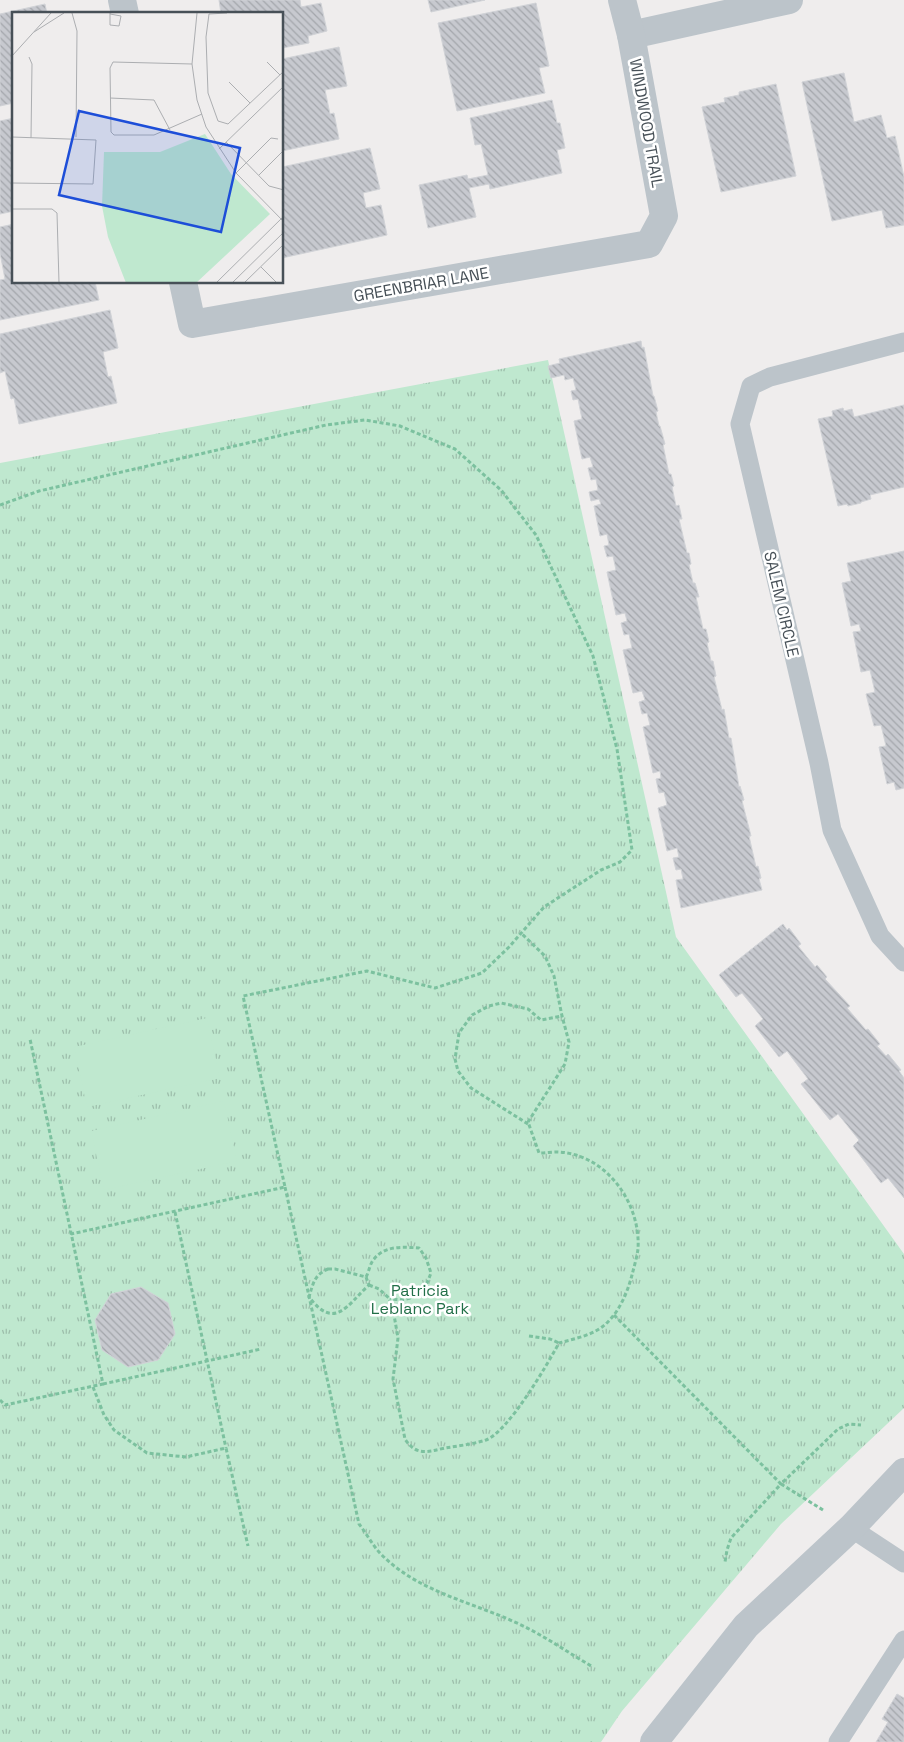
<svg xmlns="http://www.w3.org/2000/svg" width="904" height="1742" viewBox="0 0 904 1742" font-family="'Space Grotesk',sans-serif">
<defs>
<pattern id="grass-tufts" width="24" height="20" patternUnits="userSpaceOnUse" patternTransform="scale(1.25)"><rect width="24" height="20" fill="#bfe8cf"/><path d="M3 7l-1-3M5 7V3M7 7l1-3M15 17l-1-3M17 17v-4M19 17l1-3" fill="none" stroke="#9dbeab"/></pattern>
<pattern id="building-back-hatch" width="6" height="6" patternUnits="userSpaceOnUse" patternTransform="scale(1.25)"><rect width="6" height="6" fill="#c7c9cf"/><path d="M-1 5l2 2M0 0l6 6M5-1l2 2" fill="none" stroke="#a3a6ab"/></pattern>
</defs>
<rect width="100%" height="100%" fill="#efeded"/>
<path fill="url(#grass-tufts)" d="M 548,360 L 676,937 L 904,1254 L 904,1408 L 781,1524 L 622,1711 L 601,1742 L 0,1742 L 0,463 Z"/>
<g fill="#bfe8cf">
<path d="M 207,1018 L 220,1078 L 87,1107 L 74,1047 Z"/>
<path d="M 224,1101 L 237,1161 L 104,1190 L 91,1131 Z"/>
</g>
<g fill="url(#building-back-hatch)" stroke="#d1d3d7">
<path d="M 219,0 L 300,0 L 301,7 L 321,3 L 327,31 L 308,36 L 309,43 L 282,48 L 282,14 L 221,14 Z"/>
<path d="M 428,0 L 485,0 L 431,12 Z"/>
<path d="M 536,3 L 549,66 L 539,68 L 545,93 L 457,111 L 438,23 Z"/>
<path d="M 45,4 L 47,14 L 14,14 L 14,103 L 0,106 L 0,14 Z"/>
<path d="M 339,47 L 347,86 L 325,90 L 330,114 L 334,113 L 339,139 L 282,151 L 282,59 Z"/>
<path d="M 844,73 L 854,122 L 881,115 L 887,138 L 895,136 L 904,177 L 904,225 L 886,228 L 882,210 L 832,221 L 802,82 Z"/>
<path d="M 776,84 L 796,176 L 721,192 L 702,107 L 725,102 L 724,98 L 739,95 L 739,92 Z"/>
<path d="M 552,100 L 557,123 L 560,123 L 565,148 L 557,150 L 562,173 L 490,189 L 489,184 L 469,188 L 476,217 L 428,228 L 419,185 L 467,175 L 468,179 L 488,175 L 481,144 L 475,145 L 470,118 Z"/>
<path d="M 14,118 L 14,211 L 0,214 L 0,121 Z"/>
<path d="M 370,148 L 380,189 L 363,193 L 366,208 L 381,205 L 387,235 L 282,258 L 282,167 Z"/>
<path d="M 14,224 L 14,282 L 95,282 L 99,300 L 0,320 L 0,280 L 5,279 L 0,253 L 0,227 Z"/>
<path d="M 110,310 L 118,348 L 103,352 L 108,377 L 111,376 L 117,403 L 19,424 L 14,398 L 11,399 L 5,371 L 0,373 L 0,334 Z"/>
<path d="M 641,341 L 642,348 L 644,347 L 653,396 L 654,396 L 658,411 L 656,412 L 659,426 L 660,426 L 665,444 L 663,445 L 669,474 L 671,474 L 674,486 L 672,487 L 676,506 L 679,505 L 682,519 L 679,519 L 687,553 L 689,553 L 691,564 L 689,565 L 693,583 L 695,583 L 699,597 L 696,597 L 703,629 L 706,629 L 709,642 L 707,643 L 711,661 L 713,661 L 716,676 L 714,677 L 722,710 L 724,709 L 729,738 L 731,738 L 739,787 L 740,786 L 744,800 L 742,801 L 751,836 L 749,836 L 756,867 L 758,866 L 761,878 L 759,879 L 762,890 L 681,908 L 676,880 L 683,879 L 681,869 L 676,870 L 673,858 L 679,857 L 677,848 L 667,851 L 658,808 L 667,805 L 664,792 L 659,793 L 656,779 L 661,778 L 660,771 L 653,773 L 643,727 L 650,725 L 647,713 L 642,714 L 639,702 L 645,700 L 642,691 L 633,693 L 623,650 L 632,648 L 629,634 L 624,635 L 621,623 L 627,621 L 625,613 L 616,615 L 607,572 L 616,570 L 613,556 L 607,557 L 604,546 L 609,545 L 607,534 L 600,536 L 594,506 L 601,504 L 599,499 L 591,501 L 589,492 L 598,490 L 596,479 L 591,480 L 588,468 L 593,467 L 590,457 L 582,459 L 574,421 L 582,419 L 578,399 L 573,400 L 571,391 L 576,390 L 573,378 L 565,380 L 564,375 L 551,378 L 548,366 L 560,363 L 559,359 Z"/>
<path d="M 904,405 L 904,487 L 870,495 L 871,499 L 861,502 L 861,503 L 848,506 L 847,504 L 838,506 L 818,419 L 833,416 L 832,411 L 843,408 L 844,411 L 852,409 L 854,417 Z"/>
<path d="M 904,551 L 904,788 L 896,790 L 894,782 L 887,784 L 879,747 L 886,746 L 881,725 L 874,726 L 866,694 L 875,692 L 870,670 L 861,672 L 853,632 L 861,631 L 859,624 L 851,626 L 842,583 L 851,581 L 847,563 Z"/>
<path d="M 783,924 L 787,930 L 789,928 L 801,944 L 798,946 L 815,967 L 817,965 L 827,977 L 825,979 L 850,1006 L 847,1008 L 866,1030 L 868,1029 L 880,1044 L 877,1046 L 886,1056 L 888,1054 L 901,1070 L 899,1071 L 904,1078 L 904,1198 L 888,1178 L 881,1183 L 853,1146 L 859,1140 L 838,1114 L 830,1120 L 801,1084 L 808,1079 L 787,1051 L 779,1057 L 755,1026 L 763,1019 L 742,993 L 736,997 L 719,975 Z"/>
<path d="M 141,1287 L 168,1303 L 175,1334 L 158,1360 L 128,1367 L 102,1350 L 95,1320 L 111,1294 Z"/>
<path d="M 897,1694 L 904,1698 L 904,1742 L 876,1742 L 888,1722 L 882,1719 Z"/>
</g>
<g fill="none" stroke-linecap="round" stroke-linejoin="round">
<g stroke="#7cc19f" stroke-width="3" stroke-dasharray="4 2.5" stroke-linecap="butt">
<path d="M 0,505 L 39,491 L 326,425 L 365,420 L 400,426 L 455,449 L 501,490 L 536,535 L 593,656 L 617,749 L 632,850 L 620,862 L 601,870 L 544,907 L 509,947 L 482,973 L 435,988 L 367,971 L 243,996 L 285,1187 L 71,1234"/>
<path d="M 528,1124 L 471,1088 L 458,1071 L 455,1059 L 459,1033 L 472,1015 L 489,1006 L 501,1003 L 528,1009 L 541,1020 L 562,1016"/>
<path d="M 285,1187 L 359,1524 C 366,1533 372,1544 379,1552 C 419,1595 481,1603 531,1630 C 552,1641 572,1655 593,1667"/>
<path d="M 175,1212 L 226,1448"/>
<path d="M 328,1269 L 335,1269 L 366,1277 L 369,1285 C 347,1305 335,1331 309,1297 C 313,1284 314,1275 328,1269 Z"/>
<path d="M 366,1277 C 369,1272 370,1263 374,1259 C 385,1245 404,1247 419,1248 L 426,1258 L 431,1273 C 429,1278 427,1284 424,1288 C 417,1299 401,1302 390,1298"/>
<path d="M 369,1285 L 379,1289 L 389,1298 L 393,1309 L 398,1338 L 393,1379 L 405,1439 C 416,1456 427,1452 445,1448 C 458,1446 473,1444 486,1440 C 508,1432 547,1365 559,1343 C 573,1339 590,1336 602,1327 C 618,1315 627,1294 632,1275 C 634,1267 637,1257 638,1249 C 641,1203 606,1154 558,1152 C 552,1152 545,1153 539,1153 L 528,1122 L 565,1064 L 569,1042 L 562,1016 L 554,976 L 545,956 L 521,933"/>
<path d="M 614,1315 L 781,1484 L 731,1538 L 727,1550 L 725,1562"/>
<path d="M 529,1336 L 550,1339 L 559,1343"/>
<path d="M 103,1384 L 261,1349"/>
<path d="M 93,1387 L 104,1415 L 114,1430 L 147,1453 L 186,1457 L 226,1448 L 248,1546"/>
<path d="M 0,1400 L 5,1405 L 103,1384 L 30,1039"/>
<path d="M 823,1510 L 781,1484 L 838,1429 L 849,1424 L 861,1425"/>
</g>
<g stroke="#bcc4ca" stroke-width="19">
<path d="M 904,342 L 770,377 L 751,386 L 740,424 L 819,763 L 832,830 L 880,936 L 904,962"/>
<path d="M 851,1528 L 904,1563"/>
<path d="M 838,1742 L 904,1640"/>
</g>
<g stroke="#bcc4ca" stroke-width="28">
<path d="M 122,0 L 125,14"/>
<path d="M 631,35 L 789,0"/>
<path d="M 183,282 L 192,324 L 649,244 L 664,216 L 631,35 L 622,0"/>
<path d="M 654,1742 L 746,1626 L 851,1528 L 904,1472"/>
</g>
</g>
<g text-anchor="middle" stroke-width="5" stroke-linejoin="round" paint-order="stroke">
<g font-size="16" fill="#475057" stroke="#fff">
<text transform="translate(647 123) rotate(80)" y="6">WINDWOOD TRAIL</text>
<text transform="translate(421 284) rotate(-10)" y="6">GREENBRIAR LANE</text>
<text transform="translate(782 604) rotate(77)" y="6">SALEM CIRCLE</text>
</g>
<g font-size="16" fill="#226f48" stroke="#fff">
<text x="420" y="1296">Patricia<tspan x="420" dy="18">Leblanc Park</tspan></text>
</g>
</g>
<g transform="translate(12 12)">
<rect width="271" height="271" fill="#efeded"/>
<path d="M 193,122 L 219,162 L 258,202 L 184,271 L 114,271 L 96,225 L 90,194 L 92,140 L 148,140 Z" fill="#bfe8cf"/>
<path fill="none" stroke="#acaeb1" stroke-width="1" d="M 60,1 L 65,19 L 64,125M 98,1 L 98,13 L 107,14 L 109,4 L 98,2M 185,1 L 180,52 L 185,88 L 194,115 L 224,161 L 272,210M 215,1 L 197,2 L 194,25 L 196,81 L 206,109 L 216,112 L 272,59M 22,20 L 52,1M 0,44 L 39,1M 17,45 L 20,52 L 19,126M 255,50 L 268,63M 180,52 L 101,50 L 98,56 L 99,120 L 102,123 L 142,123 L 190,102M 217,70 L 238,91M 98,86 L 142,88 L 158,118M 0,125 L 84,128 L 81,172 L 0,171M 214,130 L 257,174 L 272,178M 207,137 L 272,74M 224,161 L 259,126 L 266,127M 247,163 L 272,138M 0,197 L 40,197 L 45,201 L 47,271M 249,255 L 265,271M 204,271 L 272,204M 220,271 L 272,220M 232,271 L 272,232"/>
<path fill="#1d4ed8" fill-opacity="0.15" stroke="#1d4ed8" stroke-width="2.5" d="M 67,99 L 228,136 L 209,220 L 47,183 Z"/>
<rect width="271" height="271" fill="none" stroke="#475057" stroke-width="2.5"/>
</g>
</svg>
